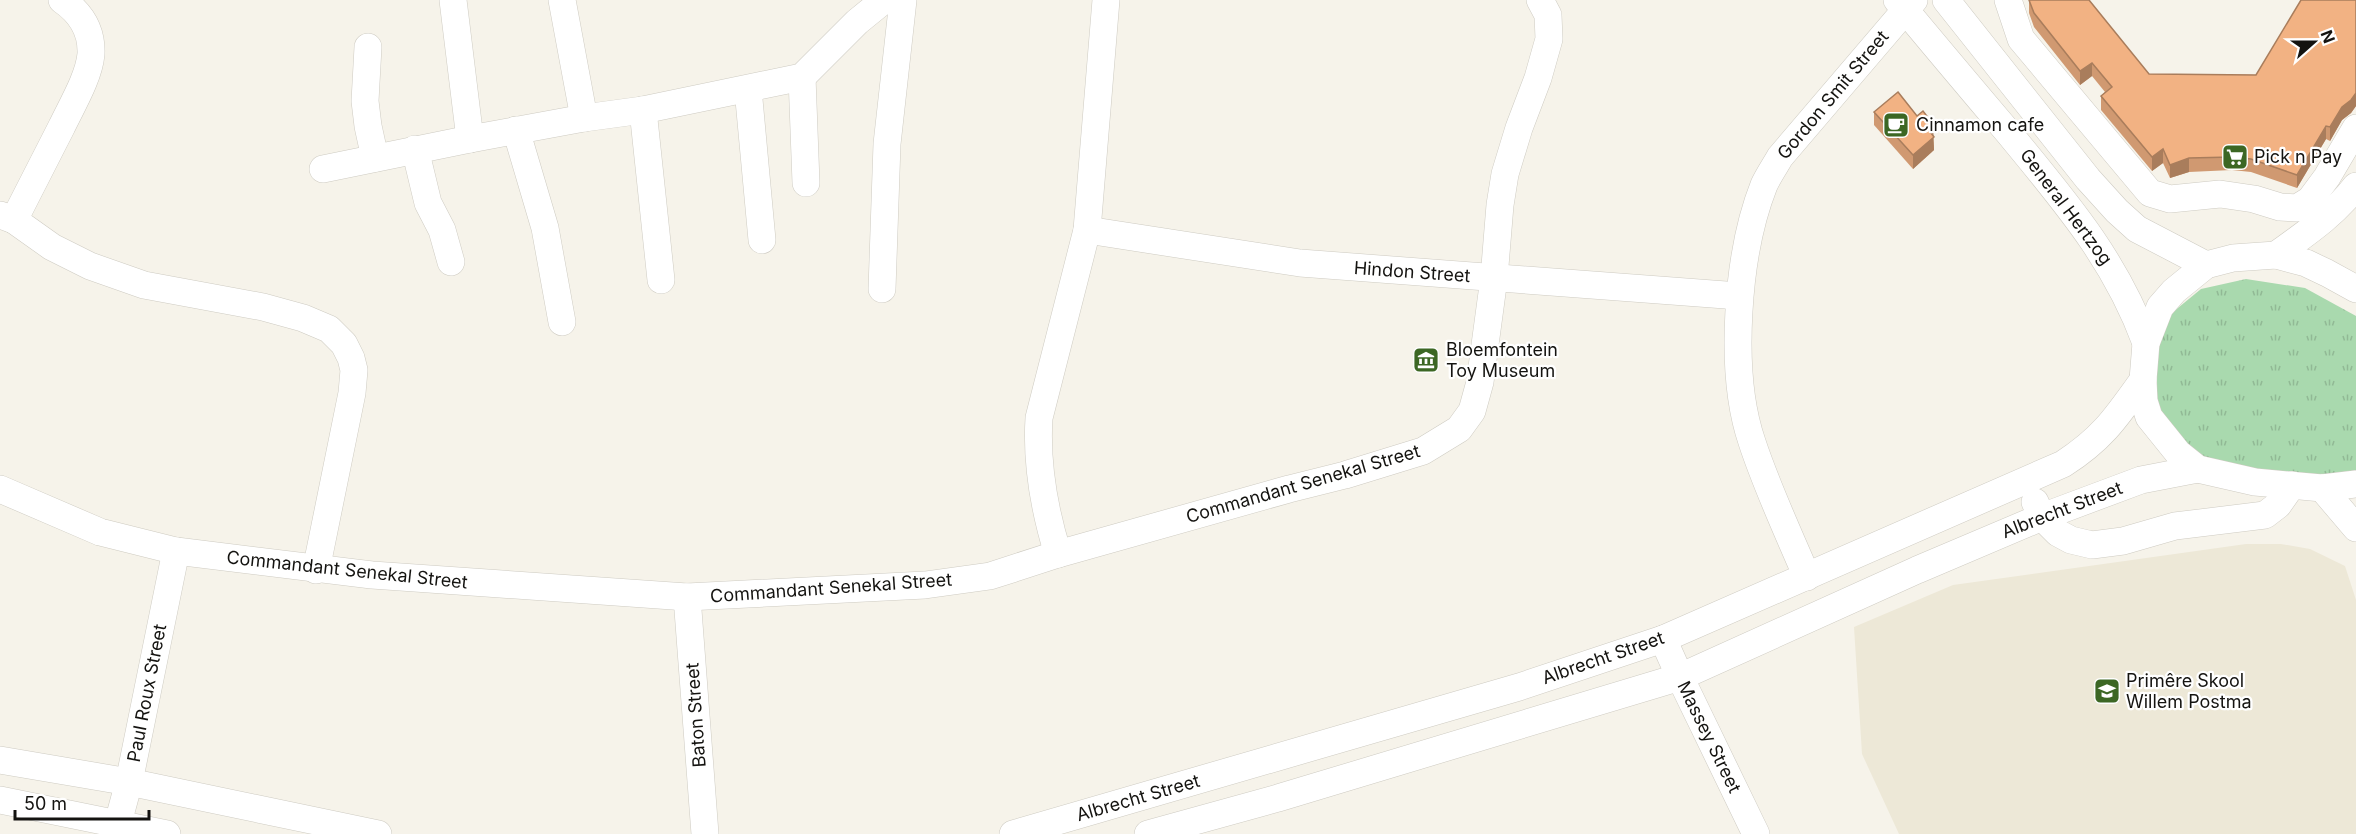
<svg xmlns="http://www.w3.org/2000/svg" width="2356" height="834" viewBox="0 0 2356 834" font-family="Inter,sans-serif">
<defs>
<pattern id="grass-tufts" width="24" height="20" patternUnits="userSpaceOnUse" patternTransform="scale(1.5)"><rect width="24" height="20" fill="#a9d9ae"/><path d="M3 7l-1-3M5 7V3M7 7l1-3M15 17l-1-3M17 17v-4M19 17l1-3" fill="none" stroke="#91b995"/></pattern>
</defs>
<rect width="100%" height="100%" fill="#f6f3ea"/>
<path fill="#ede8d7" d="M 2246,544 L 2281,544 L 2310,549 L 2345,566 L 2356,600 L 2356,834 L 1899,834 L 1862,754 L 1854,627 L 1953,585 Z"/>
<path fill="url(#grass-tufts)" d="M 2246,279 L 2305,288 L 2356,316 L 2356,482 L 2226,478 L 2151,415 L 2162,321 L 2201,289 Z"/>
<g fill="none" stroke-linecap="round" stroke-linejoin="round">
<defs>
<g id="minor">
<path d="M 453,0 L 470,139"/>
<path d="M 562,0 L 584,118"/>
<path d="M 1897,0 C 1935,46 1974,92 2012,137 C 2067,204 2116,261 2146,343"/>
<path d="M 1946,0 L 2088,179 L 2117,211 L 2137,229 L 2206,265"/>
<path d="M 2008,0 L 2021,39 L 2150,193 L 2170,199 L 2220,194 L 2254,199 L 2280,207 L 2297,208 L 2310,200 L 2327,177 L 2356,128"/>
<path d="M 368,47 L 365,101 L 368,126 L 375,158"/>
<path d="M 802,77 L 806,183"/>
<path d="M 748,89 L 762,240"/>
<path d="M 643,110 L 661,280"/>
<path d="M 516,130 L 545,228 L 562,322"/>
<path d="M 415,149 L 428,203 L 442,230 L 451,262"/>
<path d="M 323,169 L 470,139 L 584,118 L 643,110 L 802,77 L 857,22 L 884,0"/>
<path d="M 0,215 L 14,220 L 52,247 L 90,266 L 144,285 L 263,307 L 303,318 L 329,329 L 344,344 L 351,358 L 354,370 L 352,393 L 316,570"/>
<path d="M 14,220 C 30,189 46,157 62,126 C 72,105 89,77 91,54 C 92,30 81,13 62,0"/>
<path d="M 1087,230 L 1300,263 L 1739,296"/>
<path d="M 2276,255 C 2305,234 2334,215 2356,186"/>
<path d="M 882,289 L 887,144 L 903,0"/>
<path d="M 2356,289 L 2327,273 L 2306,263 L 2276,255 L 2233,258 L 2206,265 L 2174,291 L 2160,307 L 2146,343 L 2143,380 L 2144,401 L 2149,417 L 2178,453 L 2198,469 L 2255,482 L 2322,488 L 2356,484"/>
<path d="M 2322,488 L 2356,528"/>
<path d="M 0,489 L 100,532 L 176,551 L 372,575 L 687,597 L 925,585 L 990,576 L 1058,554 L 1289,489 L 1345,475 L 1423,451 L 1459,429 L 1472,411 L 1480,382 L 1494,278 L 1500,205 L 1505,174 L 1519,128 L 1538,78 L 1549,39 L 1548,15 L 1540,0"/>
<path d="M 2035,502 L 2042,517 L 2058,533 L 2071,540 L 2092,545 L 2123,541 L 2175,526 L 2265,515 L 2278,505 L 2292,485"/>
<path d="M 1058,554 C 1044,509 1036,465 1039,418 L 1087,230 L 1106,0"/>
<path d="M 1807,577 C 1788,532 1767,488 1752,442 C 1728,372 1737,253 1764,185 C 1768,176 1775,166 1780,157 L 1914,0"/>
<path d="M 687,597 L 705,834"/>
<path d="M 1663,639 L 1680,677 L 1756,834"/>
<path d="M 0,760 L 129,782 L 378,834"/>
<path d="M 0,800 L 167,834"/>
<path d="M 115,834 L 129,782 L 176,551"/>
<path d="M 1013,834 L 1519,687 L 1663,639 L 2063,464 C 2102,439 2116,418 2143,380"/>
<path d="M 1148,834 L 1278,798 L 1680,677 L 1917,570 L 2042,517 L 2141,480 L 2198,469"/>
</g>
</defs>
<use href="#minor" stroke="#cecbc2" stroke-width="28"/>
<use href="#minor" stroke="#fff" stroke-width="27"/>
</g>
<g fill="#d09971">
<path d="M 2029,0 L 2149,74 L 2256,75 L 2356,0 L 2356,106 L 2351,113 L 2342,120 L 2330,141 L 2326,139 L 2297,188 L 2251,172 L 2232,170 L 2189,172 L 2170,178 L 2163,163 L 2152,171 L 2101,110 L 2101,96 L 2105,92 L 2092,76 L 2080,85 L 2034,27 L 2029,13 Z"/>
<path d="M 1874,112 L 1933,135 L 1934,150 L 1913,169 L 1874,125 Z"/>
</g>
<g fill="#a97d5c">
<path d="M 2092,63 L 2092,76 L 2080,85 L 2080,71 Z"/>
<path d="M 2356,93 L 2356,106 L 2351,113 L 2342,120 L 2330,141 L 2330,127 L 2342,107 Z"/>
<path d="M 1933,124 L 1934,150 L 1913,169 L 1913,155 L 1928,129 Z"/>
<path d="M 2326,126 L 2326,139 L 2297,188 L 2297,175 Z"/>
<path d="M 2163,149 L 2163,163 L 2152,171 L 2152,157 Z"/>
<path d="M 2189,158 L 2189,172 L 2170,178 L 2170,165 Z"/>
</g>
<g fill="#f2b283" stroke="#a97d5c" stroke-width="1.5">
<path d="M 2029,0 L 2089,0 L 2149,74 L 2256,75 L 2301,0 L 2356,0 L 2356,93 L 2351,100 L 2342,107 L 2330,127 L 2326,126 L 2297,175 L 2251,159 L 2232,157 L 2189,158 L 2170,165 L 2163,149 L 2152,157 L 2101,96 L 2112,87 L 2092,63 L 2080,71 L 2034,13 Z"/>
<path d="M 1898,92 L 1917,116 L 1923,111 L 1933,124 L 1928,129 L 1934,137 L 1913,155 L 1874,112 Z"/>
</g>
<defs>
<symbol id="cafe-square" viewBox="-11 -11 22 22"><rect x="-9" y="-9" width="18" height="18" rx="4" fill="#3c6724" stroke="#fff"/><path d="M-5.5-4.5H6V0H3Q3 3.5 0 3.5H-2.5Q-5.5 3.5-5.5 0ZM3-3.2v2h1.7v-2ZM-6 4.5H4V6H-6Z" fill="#fff"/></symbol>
<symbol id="supermarket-square" viewBox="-11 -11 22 22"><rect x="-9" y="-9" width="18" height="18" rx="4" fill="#3c6724" stroke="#fff"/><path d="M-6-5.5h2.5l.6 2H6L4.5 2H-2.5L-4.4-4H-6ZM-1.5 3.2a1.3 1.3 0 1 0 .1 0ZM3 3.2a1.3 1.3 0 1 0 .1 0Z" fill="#fff"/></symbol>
<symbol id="museum-square" viewBox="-11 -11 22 22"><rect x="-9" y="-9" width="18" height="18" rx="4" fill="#3c6724" stroke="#fff"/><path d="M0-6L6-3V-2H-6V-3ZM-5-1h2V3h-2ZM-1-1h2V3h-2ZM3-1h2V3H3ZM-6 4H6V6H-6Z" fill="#fff"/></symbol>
<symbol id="school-square" viewBox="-11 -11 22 22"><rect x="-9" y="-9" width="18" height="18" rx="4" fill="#3c6724" stroke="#fff"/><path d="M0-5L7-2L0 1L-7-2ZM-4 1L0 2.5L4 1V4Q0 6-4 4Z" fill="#fff"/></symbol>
</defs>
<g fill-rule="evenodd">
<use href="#cafe-square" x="1881" y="110" width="30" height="30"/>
<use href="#supermarket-square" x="2220" y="142" width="30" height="30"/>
<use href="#museum-square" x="1411" y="345" width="30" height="30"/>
<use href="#school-square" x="2092" y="676" width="30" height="30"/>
</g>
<g text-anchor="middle" stroke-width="4.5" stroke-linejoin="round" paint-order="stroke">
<g font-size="18" fill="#141310" stroke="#fff">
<text transform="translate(1833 95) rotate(-50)" y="6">Gordon Smit Street</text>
<text transform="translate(2066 207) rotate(53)" y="6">General Hertzog</text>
<text transform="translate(1412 272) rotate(4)" y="6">Hindon Street</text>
<text transform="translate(1303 484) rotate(-16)" y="6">Commandant Senekal Street</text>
<text transform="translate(2062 510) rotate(-21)" y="6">Albrecht Street</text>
<text transform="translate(347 570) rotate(6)" y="6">Commandant Senekal Street</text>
<text transform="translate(831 588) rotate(-4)" y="6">Commandant Senekal Street</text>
<text transform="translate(1603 658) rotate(-19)" y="6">Albrecht Street</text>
<text transform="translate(147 693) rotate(-79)" y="6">Paul Roux Street</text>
<text transform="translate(696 715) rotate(-94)" y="6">Baton Street</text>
<text transform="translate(1709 737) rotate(64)" y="6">Massey Street</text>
<text transform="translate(1138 798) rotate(-16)" y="6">Albrecht Street</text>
</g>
<g font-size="18" fill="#141310" stroke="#fff" text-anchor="start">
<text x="1916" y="131">Cinnamon cafe</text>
<text x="2254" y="163">Pick n Pay</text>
<text x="1446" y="356">Bloemfontein<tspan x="1446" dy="21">Toy Museum</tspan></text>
<text x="2126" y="687">Primêre Skool<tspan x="2126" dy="21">Willem Postma</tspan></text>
</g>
</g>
<g transform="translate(2314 42) rotate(69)" stroke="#ffffff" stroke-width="4.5" paint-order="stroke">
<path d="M0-4.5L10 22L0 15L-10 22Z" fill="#141310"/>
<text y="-9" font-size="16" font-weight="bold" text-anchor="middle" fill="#141310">N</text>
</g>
<path d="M15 810v9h134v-9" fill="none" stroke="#141310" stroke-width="3"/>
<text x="24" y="810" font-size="18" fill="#141310" stroke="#ffffff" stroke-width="4.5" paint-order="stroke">50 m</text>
</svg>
